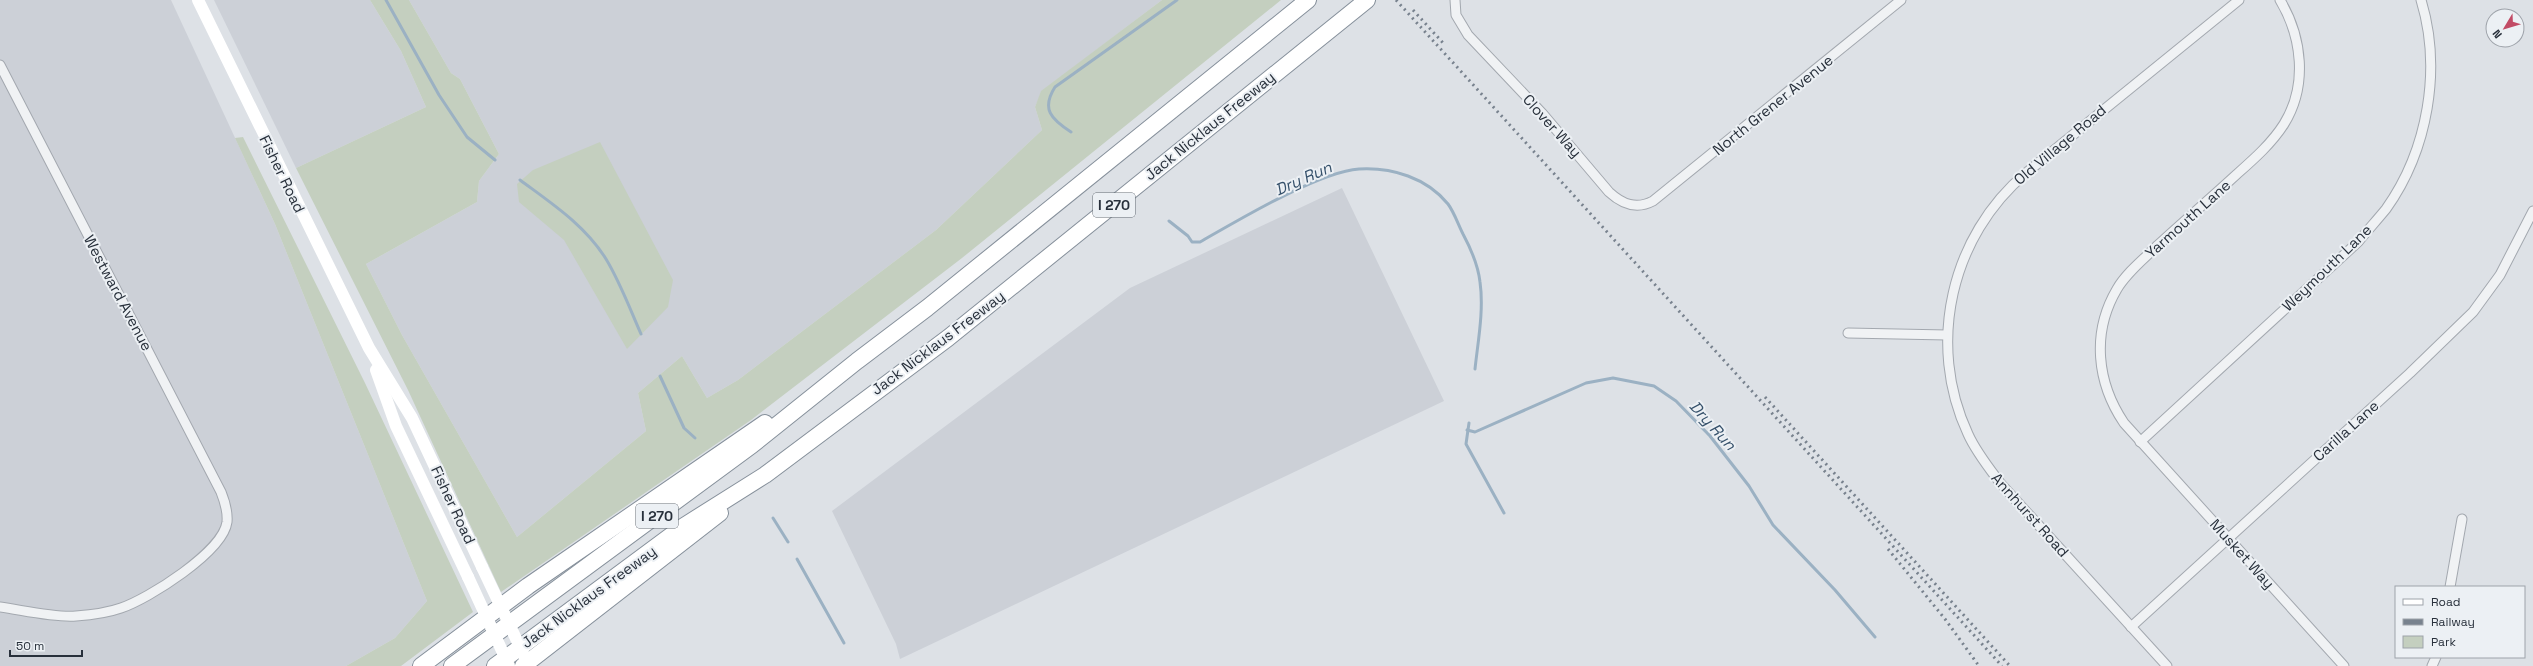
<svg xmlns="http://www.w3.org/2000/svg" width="2533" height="666" viewBox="0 0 2533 666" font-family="'Space Grotesk',sans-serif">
<rect width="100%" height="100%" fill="#dde1e6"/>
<g fill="#ccd0d7">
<path d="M 0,0 L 171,0 L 275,224 L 427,601 L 395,638 L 346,666 L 0,666 Z"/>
<path d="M 214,0 L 370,0 L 401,51 L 426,107 L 296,168 Z"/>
<path d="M 409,0 L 1162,0 L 1042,91 L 1035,107 L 1042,130 L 936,230 L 738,380 L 707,398 L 682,356 L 638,393 L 646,431 L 517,537 L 402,335 L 366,264 L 477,202 L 479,181 L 499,154 L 460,79 L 451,73 Z"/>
<path d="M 1342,188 L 1444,401 L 900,659 L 896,644 L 832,511 L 1130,288 Z"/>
</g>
<g fill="#c4cfbf">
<path d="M 370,0 L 409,0 L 451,73 L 460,79 L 499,154 L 479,181 L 477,202 L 366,264 L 402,335 L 517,537 L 646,431 L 638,393 L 682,356 L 707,398 L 738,380 L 936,230 L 1042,130 L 1035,107 L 1041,91 L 1162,0 L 1281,0 L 962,258 L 751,420 L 501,592 L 408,390 L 296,168 L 426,107 L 401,51 Z"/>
<path d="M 243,137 L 365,383 L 473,612 L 401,666 L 346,666 L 395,638 L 427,601 L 275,224 L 235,138 Z"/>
<path d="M 600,142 L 673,280 L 668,307 L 627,349 L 564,240 L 519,202 L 517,184 L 533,170 Z"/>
</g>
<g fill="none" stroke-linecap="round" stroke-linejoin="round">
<g stroke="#9bb1c3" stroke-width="3">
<path d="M 386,0 L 439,95 L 467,137 L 495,160"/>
<path d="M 1071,132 C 1051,119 1041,109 1055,87 L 1177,0"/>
<path d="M 520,180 C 551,203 585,225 606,259 C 620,282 630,309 641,334"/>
<path d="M 1169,221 L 1188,236 L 1192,242 L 1200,242 C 1237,221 1318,172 1359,169 C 1392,167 1427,178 1448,204 C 1454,212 1458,224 1463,234 C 1471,249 1478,264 1480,282 C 1484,310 1478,341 1475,369"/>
<path d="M 660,376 L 684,428 L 695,438"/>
<path d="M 1469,423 L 1466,444 L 1504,513"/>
<path d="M 1467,430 L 1475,432 L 1586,383 L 1613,378 L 1654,386 L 1676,401 L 1710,436 L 1749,486 L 1773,525 L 1835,590 L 1875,637"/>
<path d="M 773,518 L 788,542"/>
<path d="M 797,559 L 844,643"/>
</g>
<defs>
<g id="minor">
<path d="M 1455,0 L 1456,15 L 1468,35 L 1542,113 L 1609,192 C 1622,204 1636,210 1653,201 L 1901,0"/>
<path d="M 2280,0 C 2302,37 2308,85 2284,124 C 2272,143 2254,159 2237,174 C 2211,198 2184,221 2158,245 C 2144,259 2127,272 2117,289 C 2091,333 2097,383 2124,423 L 2344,666"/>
<path d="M 0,65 L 221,492 C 225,502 228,511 227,522 C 223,552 148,599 121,608 C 107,613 90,615 76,616 C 55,618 22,610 0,607"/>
<path d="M 1848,333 L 1947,335"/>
<path d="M 2140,442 L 2358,242 C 2367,231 2377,220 2386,209 C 2428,150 2442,69 2421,0"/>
<path d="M 2450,587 L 2462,519"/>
<path d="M 2131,627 L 2410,373 L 2473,312 L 2500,275 L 2533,211"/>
<path d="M 2167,666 L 2001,484 C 1989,468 1976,452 1968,434 C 1926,344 1951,236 2026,173 L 2239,0"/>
<path d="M 2432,666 L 2436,657"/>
</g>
<g id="motorway">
<path d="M 421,666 L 528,586 L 765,423"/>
<path d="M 452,666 L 752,445 L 857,361 L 927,308 L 1308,0"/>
<path d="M 495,666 L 684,526 L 765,475 L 948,338 L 1367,0"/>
<path d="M 523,666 L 720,513"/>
</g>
</defs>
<use href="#minor" stroke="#a3a8af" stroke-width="11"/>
<use href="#motorway" stroke="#86909b" stroke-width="18"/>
<use href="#minor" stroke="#f0f2f4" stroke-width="9"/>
<g stroke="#fff" stroke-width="12">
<path d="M 198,0 L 369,348 L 412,418 L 482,567"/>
<path d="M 376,370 L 396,426 L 468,577"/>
</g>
<use href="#motorway" stroke="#fff" stroke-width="16"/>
<g stroke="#78828e" stroke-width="3" stroke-dasharray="2 4" stroke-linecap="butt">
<path d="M 1396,0 L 2002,666"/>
<path d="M 1413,10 L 1444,44"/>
<path d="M 1765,397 L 2010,666"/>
<path d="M 1888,549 L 1945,619 L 1979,666"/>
</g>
<g stroke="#fff" stroke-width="12">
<path d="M 482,567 L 529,666"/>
<path d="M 468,577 L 509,666"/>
</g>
</g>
<g text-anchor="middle" stroke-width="4" stroke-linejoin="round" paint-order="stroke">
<g fill="#ecf0f4" stroke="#636a72" stroke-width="1">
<rect x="1093" y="193" width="42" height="24" rx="3"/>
<rect x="636" y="504" width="42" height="24" rx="3"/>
</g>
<g font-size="14" font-weight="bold" fill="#28303b">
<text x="1114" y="210">I 270</text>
<text x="657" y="521">I 270</text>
</g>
<g font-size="15" fill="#28303b" stroke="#ecf0f4">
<text transform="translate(1773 105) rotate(-39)" y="5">North Grener Avenue</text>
<text transform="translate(1210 126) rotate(-39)" y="5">Jack Nicklaus Freeway</text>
<text transform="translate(1552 126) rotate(48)" y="5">Clover Way</text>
<text transform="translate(2060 145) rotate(-40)" y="5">Old Village Road</text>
<text transform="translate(282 174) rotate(64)" y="5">Fisher Road</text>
<text transform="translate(2188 219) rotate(-42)" y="5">Yarmouth Lane</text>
<text transform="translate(2327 268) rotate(-44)" y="5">Weymouth Lane</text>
<text transform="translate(118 293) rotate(62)" y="5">Westward Avenue</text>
<text transform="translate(938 343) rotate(-37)" y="5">Jack Nicklaus Freeway</text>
<text transform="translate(2346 431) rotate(-42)" y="5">Carilla Lane</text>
<text transform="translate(453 505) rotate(65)" y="5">Fisher Road</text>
<text transform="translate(2030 515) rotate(48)" y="5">Annhurst Road</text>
<text transform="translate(2242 554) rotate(48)" y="5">Musket Way</text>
<text transform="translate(589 597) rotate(-36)" y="5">Jack Nicklaus Freeway</text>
</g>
<g font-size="16" font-style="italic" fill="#36516b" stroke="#ecf0f4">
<text transform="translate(1303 178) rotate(-24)" y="6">Dry Run</text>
<text transform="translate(1713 425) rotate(48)" y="6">Dry Run</text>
</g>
</g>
<rect x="2395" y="586" width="130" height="72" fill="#ecf0f4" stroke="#9ea3aa"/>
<rect x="2403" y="599" width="20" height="6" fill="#ffffff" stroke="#9ea3aa"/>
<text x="2431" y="606" font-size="12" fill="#28303b">Road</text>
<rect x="2403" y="619" width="20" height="6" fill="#78828e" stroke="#9ea3aa"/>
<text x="2431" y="626" font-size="12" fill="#28303b">Railway</text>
<rect x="2403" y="636" width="20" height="12" fill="#c4cfbf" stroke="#9ea3aa"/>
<text x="2431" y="646" font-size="12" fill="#28303b">Park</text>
<g transform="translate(2505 28) rotate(232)"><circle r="19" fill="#ecf0f4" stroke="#9ea3aa"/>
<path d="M0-3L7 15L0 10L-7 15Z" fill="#c24b65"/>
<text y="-6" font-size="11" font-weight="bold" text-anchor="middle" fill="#28303b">N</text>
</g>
<path d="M10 650v6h72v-6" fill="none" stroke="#28303b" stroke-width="2"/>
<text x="16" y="650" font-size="12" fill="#28303b" stroke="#ecf0f4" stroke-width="3" paint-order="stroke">50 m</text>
</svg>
